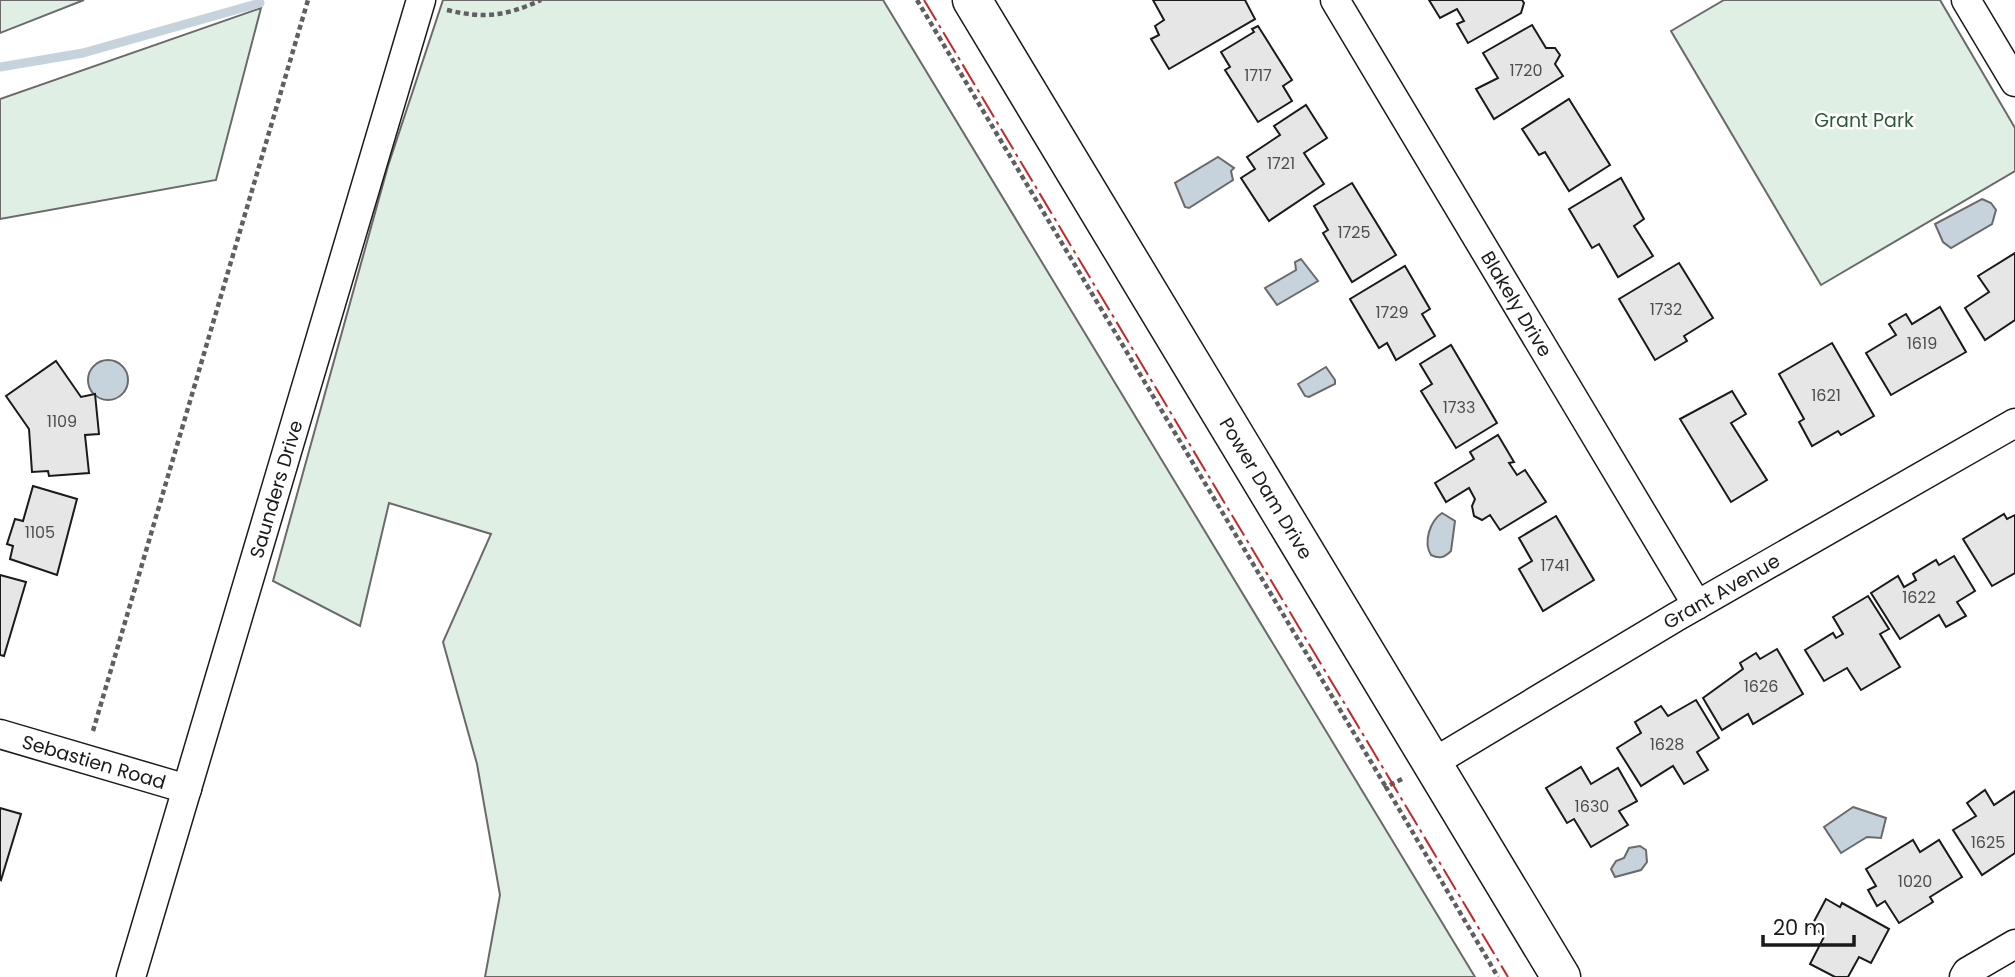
<svg xmlns="http://www.w3.org/2000/svg" width="2015" height="977" viewBox="0 0 2015 977" font-family="Poppins,sans-serif">
<rect width="100%" height="100%" fill="#fff"/>
<g fill="#e0efe3" stroke="#6a6a6a" stroke-width="2">
<path d="M 0,0 L 84,0 L 0,33 Z"/>
<path d="M 443,0 L 883,0 L 1475,977 L 485,977 L 500,895 L 477,764 L 443,642 L 491,534 L 389,503 L 360,626 L 273,581 L 388,166 Z"/>
<path d="M 1724,0 L 1940,0 L 2015,128 L 2015,171 L 1821,285 L 1671,31 Z"/>
<path d="M 261,8 L 216,180 L 0,219 L 0,99 Z"/>
</g>
<g fill="#c6d2dc" stroke="#6a6a6a" stroke-width="2">
<path d="M 1218,157 L 1234,168 L 1231,171 L 1233,180 L 1189,208 L 1185,207 L 1175,183 Z"/>
<path d="M 1982,199 L 1991,203 L 1996,210 L 1992,224 L 1951,248 L 1943,242 L 1935,224 Z"/>
<path d="M 1301,259 L 1318,281 L 1277,305 L 1265,288 L 1296,270 L 1295,262 Z"/>
<circle cx="108" cy="380" r="20"/>
<path d="M 1326,367 L 1335,380 L 1335,384 L 1309,397 L 1305,396 L 1298,384 Z"/>
<path d="M 1442,513 L 1455,521 L 1451,551 C 1444,558 1439,559 1431,555 C 1423,542 1430,521 1442,513 Z"/>
<path d="M 1853,807 L 1886,818 L 1881,838 L 1867,837 L 1841,853 L 1824,827 Z"/>
<path d="M 1640,846 L 1646,850 L 1647,862 L 1641,870 L 1615,877 L 1611,869 L 1616,861 L 1624,858 L 1629,848 Z"/>
</g>
<g fill="none" stroke-linecap="round" stroke-linejoin="round">
<path stroke="#c6d2dc" stroke-width="9" d="M 0,67 L 83,53 L 260,3"/>
</g>
<g fill="#e6e6e6" stroke="#1a1a1a" stroke-width="2">
<path d="M 1153,0 L 1245,0 L 1255,19 L 1169,69 L 1151,39 L 1159,35 L 1155,26 L 1164,20 Z"/>
<path d="M 1429,0 L 1522,0 L 1524,3 L 1521,13 L 1468,43 L 1457,24 L 1464,21 L 1457,9 L 1440,18 Z"/>
<path d="M 1532,25 L 1546,48 L 1555,48 L 1560,55 L 1555,64 L 1563,76 L 1494,119 L 1476,89 L 1498,78 L 1483,53 Z"/>
<path d="M 1258,26 L 1292,80 L 1283,86 L 1292,101 L 1258,122 L 1225,70 L 1230,67 L 1221,52 L 1254,32 L 1252,29 Z"/>
<path d="M 1569,99 L 1610,165 L 1569,191 L 1545,152 L 1539,155 L 1522,129 Z"/>
<path d="M 1306,105 L 1327,138 L 1304,153 L 1324,184 L 1269,221 L 1241,178 L 1255,169 L 1247,157 L 1280,135 L 1274,126 Z"/>
<path d="M 1621,178 L 1644,219 L 1634,226 L 1653,256 L 1618,277 L 1599,244 L 1592,248 L 1569,209 Z"/>
<path d="M 1352,183 L 1396,255 L 1352,282 L 1323,233 L 1328,230 L 1314,206 Z"/>
<path d="M 2015,253 L 2015,320 L 1985,340 L 1965,308 L 1989,292 L 1978,276 Z"/>
<path d="M 1679,263 L 1713,318 L 1684,336 L 1687,341 L 1655,360 L 1619,299 Z"/>
<path d="M 1405,266 L 1430,309 L 1422,314 L 1435,336 L 1396,360 L 1387,343 L 1379,348 L 1350,299 Z"/>
<path d="M 1940,307 L 1966,352 L 1891,395 L 1866,353 L 1896,335 L 1889,324 L 1906,314 L 1912,324 Z"/>
<path d="M 1832,343 L 1874,416 L 1841,435 L 1838,431 L 1812,446 L 1799,422 L 1804,419 L 1779,374 Z"/>
<path d="M 1451,345 L 1497,423 L 1456,448 L 1421,391 L 1432,384 L 1420,364 Z"/>
<path d="M 56,361 L 81,397 L 95,394 L 99,434 L 85,435 L 89,473 L 49,476 L 48,471 L 32,472 L 29,429 L 6,396 Z"/>
<path d="M 1732,391 L 1746,414 L 1731,423 L 1767,480 L 1731,502 L 1680,419 Z"/>
<path d="M 1498,435 L 1514,462 L 1509,463 L 1517,475 L 1525,470 L 1546,502 L 1500,530 L 1490,515 L 1482,520 L 1474,516 L 1472,506 L 1475,499 L 1469,488 L 1446,502 L 1435,483 L 1474,459 L 1470,452 Z"/>
<path d="M 33,486 L 77,499 L 57,575 L 10,559 L 13,546 L 7,544 L 15,519 L 23,521 Z"/>
<path d="M 2004,514 L 2007,519 L 2015,515 L 2015,573 L 1992,586 L 1963,539 Z"/>
<path d="M 1556,516 L 1594,580 L 1543,611 L 1519,569 L 1532,561 L 1519,538 Z"/>
<path d="M 1954,556 L 1975,591 L 1957,602 L 1966,616 L 1946,627 L 1939,615 L 1900,639 L 1871,593 L 1898,576 L 1904,587 L 1916,580 L 1913,574 L 1936,560 L 1939,565 Z"/>
<path d="M 0,575 L 26,582 L 4,656 L 0,655 Z"/>
<path d="M 1868,596 L 1889,629 L 1880,634 L 1900,667 L 1861,690 L 1847,668 L 1824,681 L 1805,650 L 1833,633 L 1836,638 L 1843,634 L 1833,617 Z"/>
<path d="M 1777,649 L 1803,694 L 1753,724 L 1748,714 L 1722,730 L 1703,698 L 1743,669 L 1740,663 L 1756,653 L 1760,659 Z"/>
<path d="M 1696,700 L 1719,738 L 1697,752 L 1708,770 L 1684,784 L 1673,766 L 1641,786 L 1617,748 L 1641,733 L 1635,722 L 1661,706 L 1668,716 Z"/>
<path d="M 1581,767 L 1591,784 L 1618,768 L 1637,801 L 1619,811 L 1628,825 L 1591,847 L 1574,819 L 1567,823 L 1546,788 Z"/>
<path d="M 1985,790 L 1994,805 L 2015,791 L 2015,853 L 1982,875 L 1953,830 L 1976,816 L 1967,803 Z"/>
<path d="M 0,808 L 21,814 L 1,880 L 0,879 Z"/>
<path d="M 1913,840 L 1920,852 L 1939,840 L 1962,877 L 1930,897 L 1933,902 L 1899,923 L 1885,901 L 1877,906 L 1868,890 L 1876,886 L 1866,869 Z"/>
<path d="M 1826,899 L 1840,907 L 1842,903 L 1889,929 L 1871,963 L 1859,957 L 1848,977 L 1835,977 L 1810,964 L 1825,935 L 1811,927 Z"/>
</g>
<g fill="none" stroke-linecap="round" stroke-linejoin="round">
<defs>
<g id="minor">
<path id="s1" d="M 1335,0 L 1697,605"/>
<path d="M 1966,0 L 2015,82"/>
<path id="s2" d="M 0,734 L 187,789"/>
<path id="s3" d="M 1431,764 L 1676,617 L 2015,423"/>
<path id="s4" d="M 131,977 L 421,0"/>
<path d="M 1964,977 L 1967,972 L 2015,944"/>
</g>
<g id="secondary">
<path id="s5" d="M 972,0 L 1561,977"/>
</g>
</defs>
<use href="#minor" stroke="#1a1a1a" stroke-width="31"/>
<use href="#secondary" stroke="#1a1a1a" stroke-width="41"/>
<g stroke="#5f5f5f" stroke-width="4.5" stroke-dasharray="5 3.5" stroke-linecap="butt">
<path d="M 917,0 L 1386,787"/>
<path d="M 447,10 C 484,19 506,16 541,0"/>
<path d="M 93,731 L 308,0"/>
<path d="M 1402,779 L 1386,787 L 1498,977"/>
</g>
<use href="#minor" stroke="#fff" stroke-width="28"/>
<use href="#secondary" stroke="#fff" stroke-width="38"/>
<path stroke="#c62828" stroke-width="2" stroke-dasharray="24 5 3.5 5" stroke-linecap="butt" d="M 924,0 L 1508,977"/>
</g>
<g text-anchor="middle" stroke-width="5" stroke-linejoin="round" paint-order="stroke">
<g font-size="16" fill="#4d4d4d">
<text x="1526" y="76">1720</text>
<text x="1258" y="81">1717</text>
<text x="1281" y="169">1721</text>
<text x="1354" y="238">1725</text>
<text x="1666" y="315">1732</text>
<text x="1392" y="318">1729</text>
<text x="1922" y="349">1619</text>
<text x="1826" y="401">1621</text>
<text x="1459" y="413">1733</text>
<text x="62" y="427">1109</text>
<text x="40" y="538">1105</text>
<text x="1555" y="571">1741</text>
<text x="1919" y="603">1622</text>
<text x="1761" y="692">1626</text>
<text x="1667" y="750">1628</text>
<text x="1592" y="812">1630</text>
<text x="1988" y="848">1625</text>
<text x="1915" y="887">1020</text>
</g>
<g font-size="19" fill="#2b5a34" stroke="#fff">
<text x="1864" y="127">Grant Park</text>
</g>
<g font-size="19" fill="#1a1a1a" stroke="#fff">
<text dy="7" stroke="none"><textPath href="#s1" startOffset="354">Blakely Drive</textPath></text>
<text dy="7" stroke="none"><textPath href="#s4" startOffset="509">Saunders Drive</textPath></text>
<text dy="7" stroke="none"><textPath href="#s5" startOffset="570">Power Dam Drive</textPath></text>
<text dy="7" stroke="none"><textPath href="#s3" startOffset="338">Grant Avenue</textPath></text>
<text dy="7" stroke="none"><textPath href="#s2" startOffset="98">Sebastien Road</textPath></text>
</g>
</g>
<path d="M1763 935v10h91v-10" fill="none" stroke="#1a1a1a" stroke-width="3.5"/>
<text x="1773" y="935" font-size="21" fill="#1a1a1a" stroke="#ffffff" stroke-width="5" paint-order="stroke">20 m</text>
</svg>
